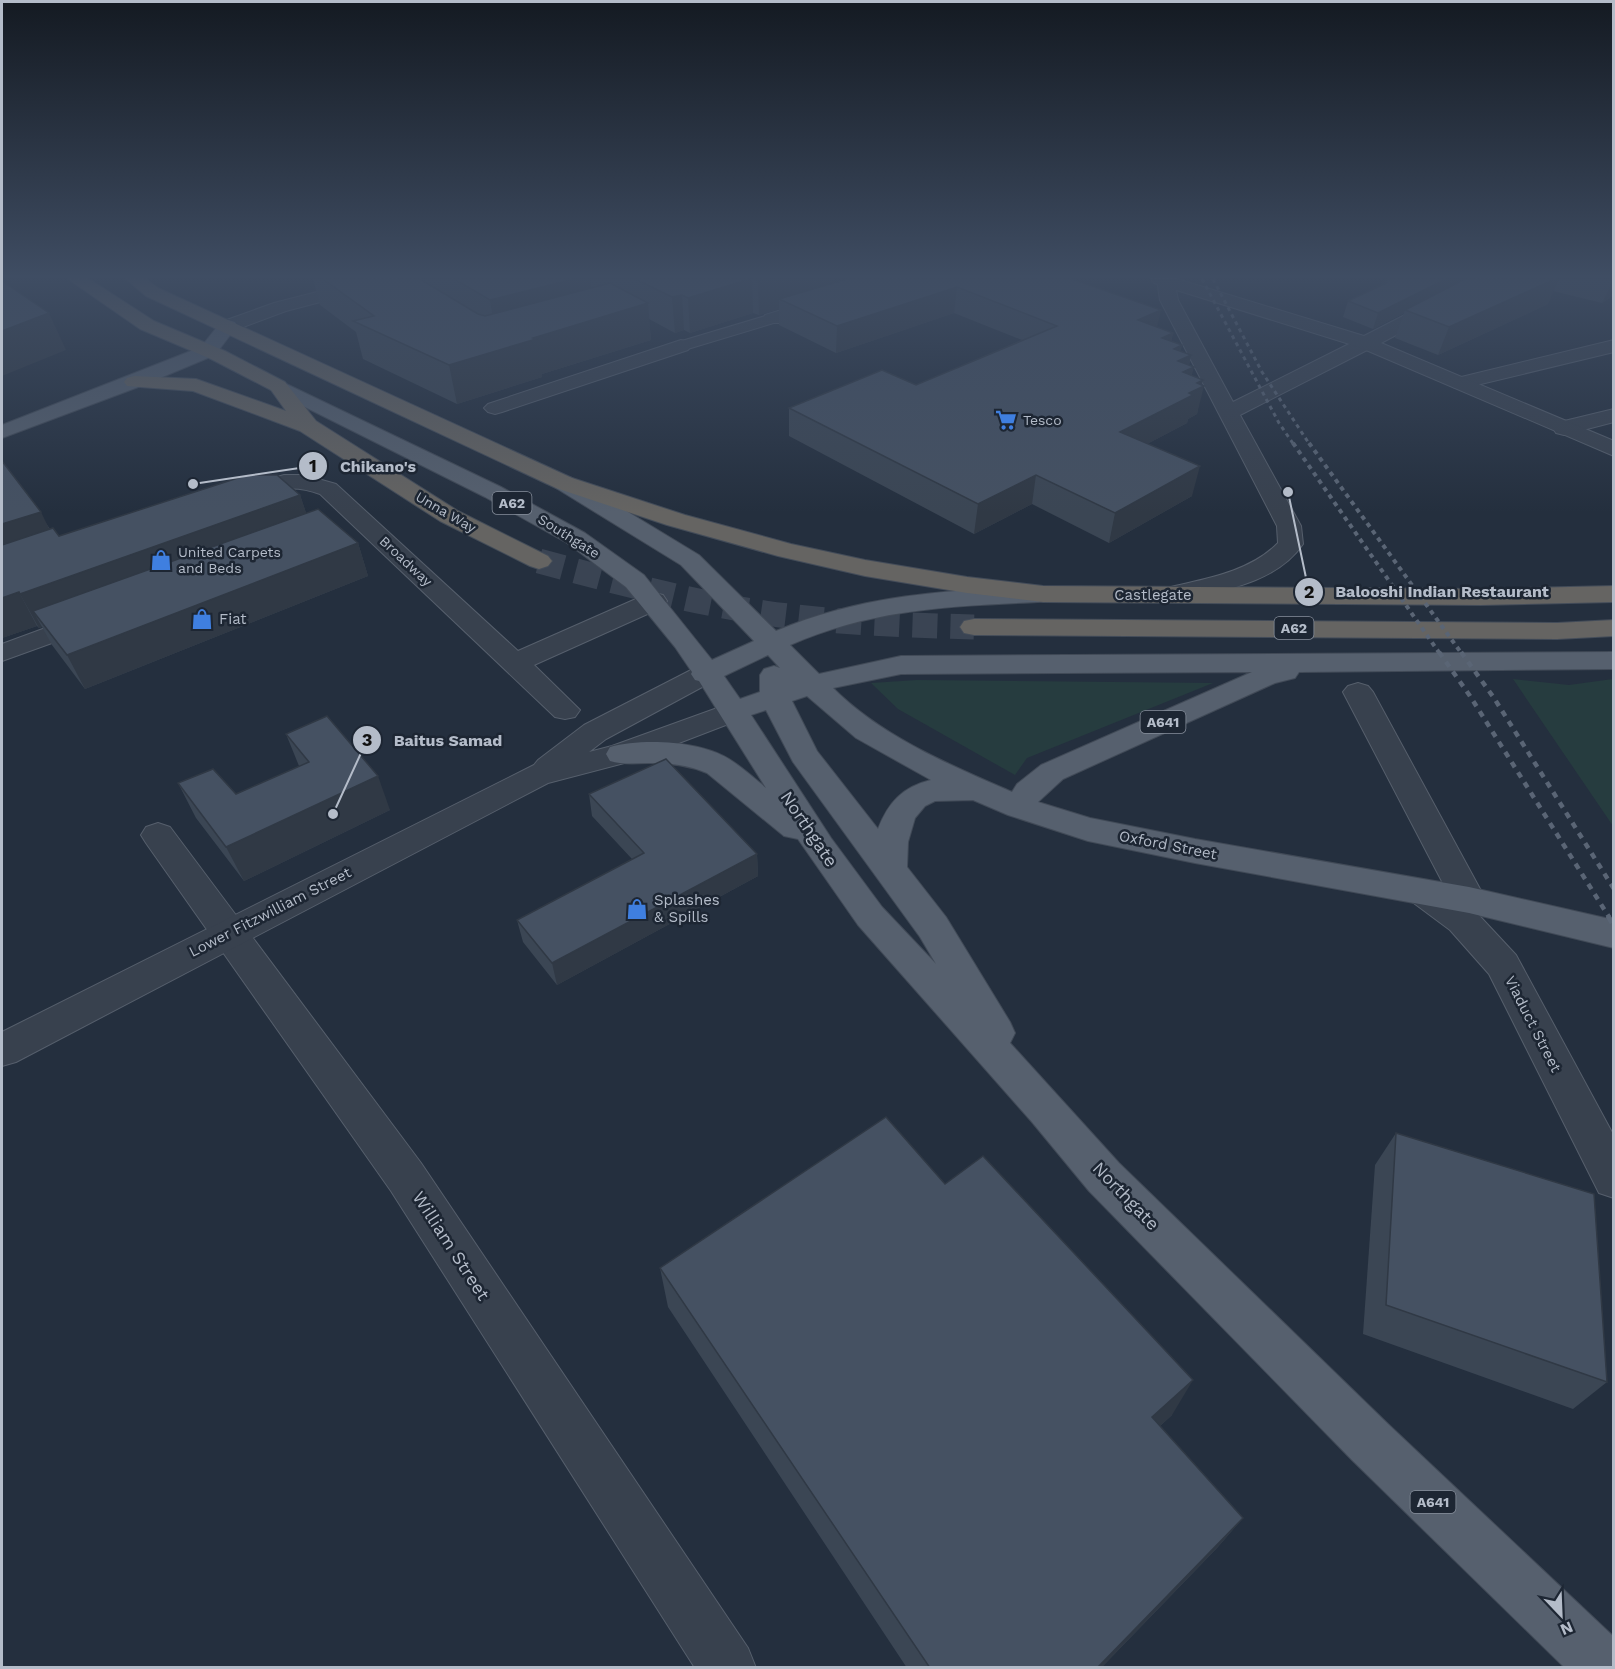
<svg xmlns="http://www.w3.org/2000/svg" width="1615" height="1669" viewBox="0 0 1615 1669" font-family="'Work Sans',sans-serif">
<rect width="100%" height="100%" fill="#242f3e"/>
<g fill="#263c3f">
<path d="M 1513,679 L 1569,685 L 1613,679 L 1613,826 Z"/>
<path d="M 917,680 L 1213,683 L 1027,758 L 1015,775 L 898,709 L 871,683 Z"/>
</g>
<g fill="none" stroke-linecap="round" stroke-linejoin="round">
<path stroke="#3a4453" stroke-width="25" stroke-dasharray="25 13" stroke-linecap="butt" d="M 539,561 C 614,581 689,602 765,613 C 834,623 904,625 974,627"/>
<defs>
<path id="pedestrian" d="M 772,314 L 780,319 L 777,322 L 681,351 L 673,346 L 675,343 Z"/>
<g id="minor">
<path d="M 368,279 L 396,279 L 393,283 L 286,311 L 235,330 L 221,330 L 219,326 L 221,322 L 274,303 Z"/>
<path d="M 884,279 L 910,279 L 907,283 L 779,323 L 765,323 L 763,319 L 765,315 Z"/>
<path d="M 1157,279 L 1174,280 L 1178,300 L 1233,402 L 1359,339 L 1373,339 L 1376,343 L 1373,347 L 1240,415 L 1301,526 L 1303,544 C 1276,584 1219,591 1175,602 L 1166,600 L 1162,594 L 1166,588 C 1204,579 1250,572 1278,543 L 1277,526 L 1160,300 Z"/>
<path d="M 681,340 L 688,342 L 691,346 L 688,350 L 502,412 L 495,414 L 488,412 L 484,408 L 488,404 Z"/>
<path d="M 1614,340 L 1614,352 L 1460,389 L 1453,387 L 1450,383 L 1453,379 Z"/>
<path d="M 1614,409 L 1614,422 L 1564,435 L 1556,433 L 1553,428 L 1556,423 Z"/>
<path d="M 284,475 L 304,475 L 336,484 L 518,651 L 645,595 L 654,593 L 663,595 L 667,601 L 663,607 L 534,665 L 580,710 L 575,717 L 565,719 L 555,717 L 320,494 C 306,489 292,487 278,490 C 263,494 248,504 233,500 L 229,495 L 233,490 Z"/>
<path d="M 89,612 L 99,614 L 103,620 L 99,626 L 2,661 L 2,644 Z"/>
<path d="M 1358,683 L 1368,686 L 1373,692 L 1486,900 L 1481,909 L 1475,911 L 1516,955 L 1614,1136 L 1614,1198 L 1599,1193 L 1489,974 L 1450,930 L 1411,901 L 1406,892 L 1411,883 C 1426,878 1434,882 1447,891 L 1343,692 L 1348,686 Z"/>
<path d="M 158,823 L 170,827 L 421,1163 L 748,1648 L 756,1668 L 695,1668 L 391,1191 L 146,843 L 141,835 L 146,827 Z"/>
</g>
<g id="tertiary">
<path d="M 1151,279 L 1177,279 L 1364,336 L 1475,279 L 1497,279 L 1494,283 L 1381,343 L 1614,441 L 1614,456 L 1359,347 L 1154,283 Z"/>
<path d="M 705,665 L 715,668 L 719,674 L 715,680 L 606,739 L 589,752 L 612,746 L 734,702 L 744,704 L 749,711 L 744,718 L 632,761 L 548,783 L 16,1062 L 2,1066 L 2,1032 L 534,765 L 538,760 L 584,725 L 695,668 Z"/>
</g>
<g id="primary">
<path d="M 228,320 L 235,322 L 237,326 L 215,355 L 141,386 L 2,438 L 2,425 L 201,347 L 221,322 Z"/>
<path d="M 278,380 L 501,487 L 585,533 L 644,575 L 712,660 L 754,641 L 681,565 L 556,488 L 552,483 L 556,478 L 564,476 L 572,478 L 699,555 L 776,631 C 860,595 948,590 1038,586 L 1047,588 L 1051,594 L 1047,600 L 1038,602 C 950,606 872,609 790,645 L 819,674 L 901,656 L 1614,652 L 1614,669 L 1299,672 L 1295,678 L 1275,683 L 1063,779 L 1038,802 L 1090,818 L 1195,839 L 1469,887 L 1614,920 L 1614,948 L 1469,913 L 1195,863 L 1088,841 L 1008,815 L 973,800 L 935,801 L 925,806 L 915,818 L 908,842 L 907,867 L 946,917 L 1010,1022 L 1015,1033 L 1010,1043 L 1119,1163 L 1388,1424 L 1614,1637 L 1614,1668 L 1565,1668 L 1352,1460 L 1089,1191 L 1032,1122 L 858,925 L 798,839 L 784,836 L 707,773 C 688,765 670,763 649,763 C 636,763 623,765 610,761 L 606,754 L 610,747 C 643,738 700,741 729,759 C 742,767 754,778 766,788 L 699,681 L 695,680 L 691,674 L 692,672 L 675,647 L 626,587 L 567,543 L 485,497 L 271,390 L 268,386 L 271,382 ZM 768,655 L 780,668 L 774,666 L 764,669 L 760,675 L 760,692 L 740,699 L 724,676 ZM 1252,672 L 1041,765 L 1017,784 L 1012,792 C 950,765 882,737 833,688 L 901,674 ZM 807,696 L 856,738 L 931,780 C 902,787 888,803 878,829 L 817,751 L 792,701 ZM 766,710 L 793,762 L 920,937 L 936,964 L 882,907 L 831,838 L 751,715 Z"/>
</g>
<g id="trunk">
<path d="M 68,279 L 89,279 L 154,321 L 225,351 L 285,382 L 316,421 L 458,511 L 548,556 L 552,561 L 548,566 L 539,569 L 530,566 L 440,521 L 300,431 L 193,391 L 127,386 L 124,382 L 127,378 L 134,376 L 196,379 L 286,411 L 271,390 L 211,359 L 140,329 Z"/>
<path d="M 126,279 L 146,279 L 158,288 L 572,478 L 685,515 L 791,544 L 865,560 L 967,577 L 1043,586 L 1481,589 L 1614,586 L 1614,602 L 1481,605 L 1043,602 L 967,593 L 865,576 L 778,556 L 667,525 L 556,488 L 146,296 Z"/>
<path d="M 974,619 L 1557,623 L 1614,620 L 1614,636 L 1557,639 L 974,635 L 964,633 L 960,627 L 964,621 Z"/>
</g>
</defs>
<use href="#pedestrian" stroke="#565f6c" stroke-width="2"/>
<use href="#minor" stroke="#565f6c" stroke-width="2"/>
<use href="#tertiary" stroke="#565f6c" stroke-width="2"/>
<use href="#primary" stroke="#414a57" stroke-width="2"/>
<use href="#trunk" stroke="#434c59" stroke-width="2"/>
<use href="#pedestrian" fill="#38414e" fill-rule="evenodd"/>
<use href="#minor" fill="#38414e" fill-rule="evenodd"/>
<use href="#tertiary" fill="#38414e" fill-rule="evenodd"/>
<use href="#primary" fill="#56606e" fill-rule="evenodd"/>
<use href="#trunk" fill="#656462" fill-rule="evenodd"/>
<g stroke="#5a6575" stroke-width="3" stroke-dasharray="4 4" stroke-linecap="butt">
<path d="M 1202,279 L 1279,423 L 1294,445"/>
<path d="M 1213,279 L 1262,372 L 1310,445"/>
</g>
<g stroke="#5a6575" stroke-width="4" stroke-dasharray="4.5 4.5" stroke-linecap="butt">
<path d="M 1293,443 L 1440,654"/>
<path d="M 1309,443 L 1462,654"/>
</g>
<g stroke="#5a6575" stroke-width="4.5" stroke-dasharray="6 6" stroke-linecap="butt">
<path d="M 1439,652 L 1470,696 L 1609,917"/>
<path d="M 1461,652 L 1494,698 L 1614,889"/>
</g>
<path stroke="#5a6575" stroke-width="5" stroke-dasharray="8 8" stroke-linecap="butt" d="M 1608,916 L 1614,926"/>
</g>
<g fill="#3b4654">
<path d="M 313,279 L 835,279 L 835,282 L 1072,279 L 1157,327 L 1173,333 L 1171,342 L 1182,345 L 1180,351 L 1191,355 L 1189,365 L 1192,376 L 1202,385 L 1197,414 L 1188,419 L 1187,423 L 1147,444 L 1192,496 L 1109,543 L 1032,504 L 974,534 L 789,436 L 789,408 L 916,385 L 1022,340 L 954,313 L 836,353 L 779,325 L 779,309 L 759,315 L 753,313 L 690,333 L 684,330 L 675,333 L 649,319 L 651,340 L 542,374 L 542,377 L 457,404 L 363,359 L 356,332 L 320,305 Z"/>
<path d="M 1389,279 L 1614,279 L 1614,295 L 1602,303 L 1553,291 L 1548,304 L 1438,355 L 1395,338 L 1404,313 L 1373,329 L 1343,317 L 1348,301 L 1382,284 L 1383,282 Z"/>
<path d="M 2,461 L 50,529 L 59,536 L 300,495 L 306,513 L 358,543 L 368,576 L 85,689 L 52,645 L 42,627 L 39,628 L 37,626 L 2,638 Z"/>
<path d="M 286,734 L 390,810 L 244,881 L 196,818 L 178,783 L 236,794 L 299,766 Z"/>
<path d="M 589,794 L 757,854 L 758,876 L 557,985 L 523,942 L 517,920 L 632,859 L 592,816 Z"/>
<path d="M 1396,1133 L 1607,1382 L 1573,1409 L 1363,1334 L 1375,1165 Z"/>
<path d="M 945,1184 L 1172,1415 L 1160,1426 L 1243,1518 L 1217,1548 L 1101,1668 L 907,1668 L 668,1307 L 660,1268 Z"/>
</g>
<g fill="#303945">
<path d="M 574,279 L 590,279 L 594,309 L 496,336 L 490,300 Z"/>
<path d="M 750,279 L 752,279 L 753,313 L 690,333 L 688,298 Z"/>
<path d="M 765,279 L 835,279 L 835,291 L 779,299 L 779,309 L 759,315 L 758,281 Z"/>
<path d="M 1446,279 L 1468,279 L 1405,310 L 1404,313 L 1373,329 L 1378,313 Z"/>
<path d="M 1555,279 L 1559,279 L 1548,304 L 1438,355 L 1449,327 Z"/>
<path d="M 1614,279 L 1614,295 L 1602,303 Z"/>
<path d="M 957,287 L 954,313 L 836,353 L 837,326 Z"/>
<path d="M 682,295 L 684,330 L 675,333 L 672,297 Z"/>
<path d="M 648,303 L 651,340 L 542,374 L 542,377 L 457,404 L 449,365 L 533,338 Z"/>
<path d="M 1161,310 L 1155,336 L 1138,320 Z"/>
<path d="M 49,313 L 66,350 L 2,376 L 2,331 Z"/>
<path d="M 1173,333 L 1168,360 L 1162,338 Z"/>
<path d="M 1182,345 L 1176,372 L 1174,349 Z"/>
<path d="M 1191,355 L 1188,370 L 1194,367 L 1187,394 L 1178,361 Z"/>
<path d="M 1203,380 L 1201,387 L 1204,386 L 1197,414 L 1188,419 L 1187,423 L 1115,461 L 1120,432 L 1189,393 L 1197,383 Z"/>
<path d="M 1200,466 L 1192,496 L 1109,543 L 1115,513 Z"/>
<path d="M 1036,475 L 1032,504 L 974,534 L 978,504 Z"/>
<path d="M 300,495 L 311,527 L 33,611 L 42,627 L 39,628 L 20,594 Z"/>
<path d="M 41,512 L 57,545 L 2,563 L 2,524 Z"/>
<path d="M 358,543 L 368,576 L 85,689 L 67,655 Z"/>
<path d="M 19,592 L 37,626 L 2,638 L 2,598 Z"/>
<path d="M 378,776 L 390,810 L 244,881 L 226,847 Z"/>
<path d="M 757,854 L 758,876 L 557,985 L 552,963 Z"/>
<path d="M 1193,1380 L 1172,1415 L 1133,1451 L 1152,1417 Z"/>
<path d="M 1243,1518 L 1217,1548 L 1101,1668 L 1097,1668 Z"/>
</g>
<g fill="#455162" stroke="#303945" stroke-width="1.5">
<path d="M 323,279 L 420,279 L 478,314 L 485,316 L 610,283 L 648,303 L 533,338 L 536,339 L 449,365 L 353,321 L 374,316 Z"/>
<path d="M 454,279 L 574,279 L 490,300 Z"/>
<path d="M 635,279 L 750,279 L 688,298 L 682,295 L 672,297 Z"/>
<path d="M 754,279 L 765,279 L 758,281 Z"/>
<path d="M 847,279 L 1072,279 L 1161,310 L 1138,320 L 1173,333 L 1162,338 L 1182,345 L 1174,349 L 1191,355 L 1178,361 L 1194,367 L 1183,372 L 1203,380 L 1197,383 L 1204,386 L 1189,393 L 1193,395 L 1120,432 L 1200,466 L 1115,513 L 1036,475 L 978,504 L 789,408 L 882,370 L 916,385 L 1057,326 L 957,287 L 837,326 L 779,299 Z"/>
<path d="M 1389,279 L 1446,279 L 1378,313 L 1348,301 L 1386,283 L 1383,282 Z"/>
<path d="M 1465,279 L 1555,279 L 1449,327 L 1405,310 Z"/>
<path d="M 2,281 L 49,313 L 2,331 Z"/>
<path d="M 2,461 L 41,512 L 2,524 Z"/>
<path d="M 247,475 L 277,475 L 300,495 L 20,594 L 19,592 L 2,598 L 2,545 L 53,528 L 59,536 Z"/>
<path d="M 318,509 L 358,543 L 67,655 L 33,611 Z"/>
<path d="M 327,716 L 378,776 L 226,847 L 178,783 L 213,769 L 236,794 L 309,762 L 286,734 Z"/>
<path d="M 666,759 L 757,854 L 552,963 L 517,920 L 644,853 L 589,794 Z"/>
<path d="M 886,1117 L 945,1184 L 983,1156 L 1193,1380 L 1152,1417 L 1243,1518 L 1097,1668 L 930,1668 L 660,1268 Z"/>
<path d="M 1396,1133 L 1594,1194 L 1607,1382 L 1386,1305 Z"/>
</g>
<linearGradient id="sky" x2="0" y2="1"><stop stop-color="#141a22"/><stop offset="0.54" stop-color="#3f4d63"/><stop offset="1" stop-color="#3f4d63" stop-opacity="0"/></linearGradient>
<rect width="1615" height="512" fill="url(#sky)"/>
<defs>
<symbol id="supermarket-bare" viewBox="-9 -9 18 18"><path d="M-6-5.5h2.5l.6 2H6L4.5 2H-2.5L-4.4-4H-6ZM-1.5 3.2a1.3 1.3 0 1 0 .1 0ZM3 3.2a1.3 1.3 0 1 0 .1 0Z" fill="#3f7fe0" stroke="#1d2633" stroke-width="2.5" paint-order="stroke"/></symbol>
<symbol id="shop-bare" viewBox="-9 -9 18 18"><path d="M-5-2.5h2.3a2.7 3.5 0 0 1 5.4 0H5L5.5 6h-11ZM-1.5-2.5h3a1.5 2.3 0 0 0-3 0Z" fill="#3f7fe0" stroke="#1d2633" stroke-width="2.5" paint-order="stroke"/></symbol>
</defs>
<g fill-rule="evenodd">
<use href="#supermarket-bare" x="991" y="405" width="30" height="30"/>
<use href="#shop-bare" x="146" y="545" width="30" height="30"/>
<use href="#shop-bare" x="187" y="604" width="30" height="30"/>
<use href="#shop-bare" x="622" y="894" width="30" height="30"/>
</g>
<g text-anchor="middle" stroke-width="5" stroke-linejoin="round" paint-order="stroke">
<g font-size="14" fill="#b4bcc9" stroke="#1d2633" text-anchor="start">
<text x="1023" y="425">Tesco</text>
<text x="178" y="557">United Carpets<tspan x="178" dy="16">and Beds</tspan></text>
</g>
<g fill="#1d2633" stroke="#878f9c" stroke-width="1.5">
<rect x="492.5" y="492" width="39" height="22" rx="4.5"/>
<rect x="1274.5" y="617" width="39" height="22" rx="4.5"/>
<rect x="1140.5" y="711" width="45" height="22" rx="4.5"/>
<rect x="1410.5" y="1491" width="45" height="22" rx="4.5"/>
</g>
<g font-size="14" font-weight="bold" fill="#b4bcc9">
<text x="512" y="508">A62</text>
<text x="1294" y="633">A62</text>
<text x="1163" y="727">A641</text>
<text x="1433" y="1507">A641</text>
</g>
<g font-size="14" fill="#b4bcc9" stroke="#1d2633">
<text transform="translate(446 512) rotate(30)" y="5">Unna Way</text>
<text transform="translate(569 536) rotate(32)" y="5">Southgate</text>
<text transform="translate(406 561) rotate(43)" y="5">Broadway</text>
</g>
<g font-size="15" fill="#b4bcc9" stroke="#1d2633">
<text x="1153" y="600">Castlegate</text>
<text transform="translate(1168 845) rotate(11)" y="5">Oxford Street</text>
<text transform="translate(270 912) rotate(-27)" y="5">Lower Fitzwilliam Street</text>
<text transform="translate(1533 1024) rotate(63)" y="5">Viaduct Street</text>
</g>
<g font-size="15" fill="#b4bcc9" stroke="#1d2633" text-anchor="start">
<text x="219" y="624">Fiat</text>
<text x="654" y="905">Splashes<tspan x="654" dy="17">&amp; Spills</tspan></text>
</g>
<g font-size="18" fill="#b4bcc9" stroke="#1d2633">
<text transform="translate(809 829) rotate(56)" y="6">Northgate</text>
<text transform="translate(1126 1196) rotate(46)" y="6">Northgate</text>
<text transform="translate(451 1246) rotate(57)" y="6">William Street</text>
</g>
</g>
<path fill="none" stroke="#b4bcc9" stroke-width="2" d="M193 484L313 466M1288 492L1309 592M333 814L367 740"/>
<g fill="#b4bcc9" stroke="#1d2633" stroke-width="2">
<circle cx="193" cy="484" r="6"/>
<circle cx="1288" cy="492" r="6"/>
<circle cx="333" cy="814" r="6"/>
<circle cx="313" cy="466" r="15"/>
<circle cx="1309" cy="592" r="15"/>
<circle cx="367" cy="740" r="15"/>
</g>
<g font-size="18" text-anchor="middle" font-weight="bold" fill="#111">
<text x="313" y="472">1</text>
<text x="1309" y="598">2</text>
<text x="367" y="746">3</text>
</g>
<g font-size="16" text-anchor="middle" font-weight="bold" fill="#b4bcc9" stroke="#1d2633" stroke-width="5" stroke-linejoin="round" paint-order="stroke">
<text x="378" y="472">Chikano's</text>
<text x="1442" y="597">Balooshi Indian Restaurant</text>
<text x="448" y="746">Baitus Samad</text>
</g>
<rect width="1615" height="1669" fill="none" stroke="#b4bcc9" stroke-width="6"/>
<g transform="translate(1561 1615) rotate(157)" stroke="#1d2633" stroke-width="4.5" paint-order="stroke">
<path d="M0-4.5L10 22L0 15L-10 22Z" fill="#b4bcc9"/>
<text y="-9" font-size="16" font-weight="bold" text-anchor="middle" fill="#b4bcc9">N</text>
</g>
</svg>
